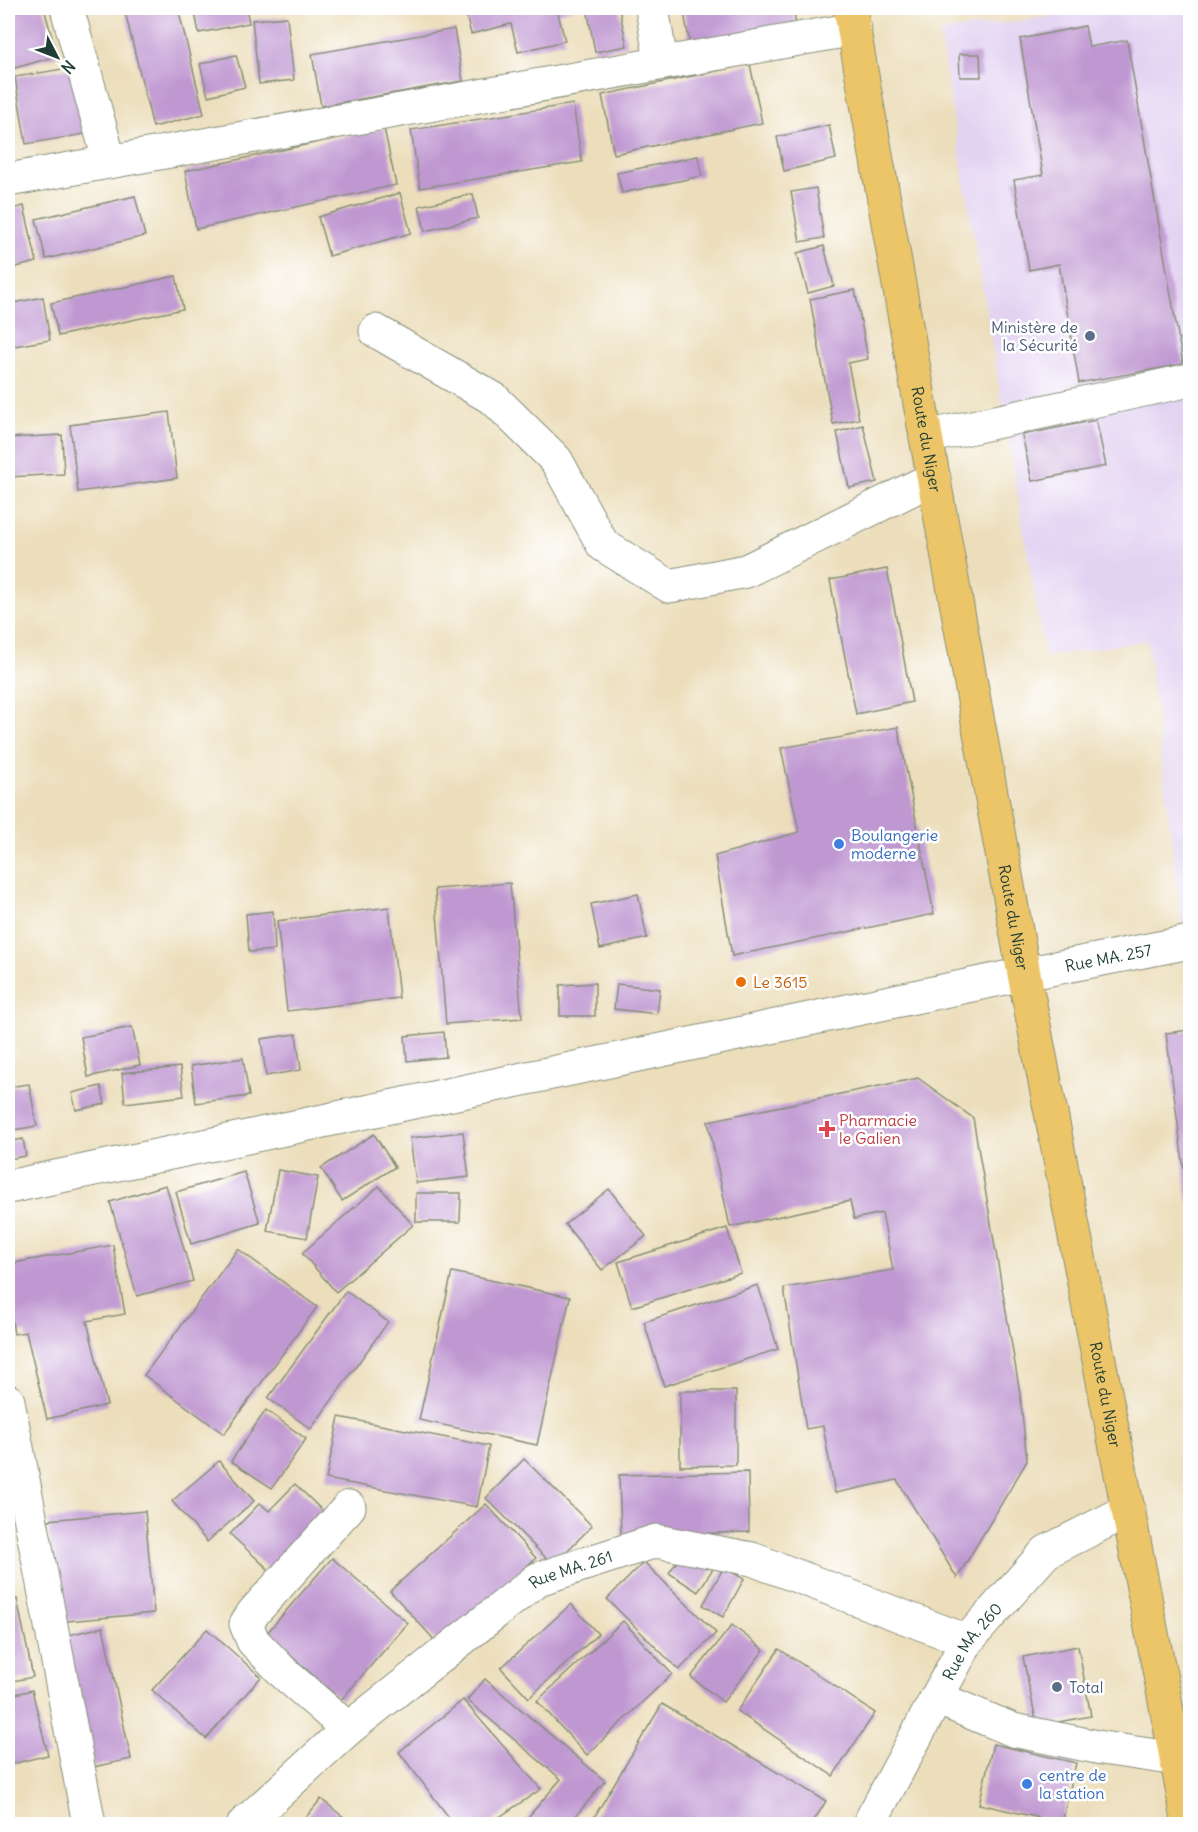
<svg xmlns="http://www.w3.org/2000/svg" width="1198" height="1832" viewBox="0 0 1198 1832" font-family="Delius,sans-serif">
<rect width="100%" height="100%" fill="#fff"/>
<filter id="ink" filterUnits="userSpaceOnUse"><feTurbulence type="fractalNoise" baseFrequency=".0167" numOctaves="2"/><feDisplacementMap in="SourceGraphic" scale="12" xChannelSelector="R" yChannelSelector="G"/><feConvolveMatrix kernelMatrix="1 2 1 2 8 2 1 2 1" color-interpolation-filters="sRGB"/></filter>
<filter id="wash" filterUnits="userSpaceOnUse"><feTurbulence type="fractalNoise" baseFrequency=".008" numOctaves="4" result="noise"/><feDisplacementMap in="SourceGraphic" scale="24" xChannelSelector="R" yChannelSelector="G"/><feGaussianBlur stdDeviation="1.35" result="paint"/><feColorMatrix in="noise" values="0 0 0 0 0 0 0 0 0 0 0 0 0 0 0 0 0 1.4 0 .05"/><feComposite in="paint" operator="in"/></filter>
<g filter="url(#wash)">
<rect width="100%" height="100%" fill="#ecdebb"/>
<path fill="#e3d3f2" d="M 1112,8 L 1190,8 L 1190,922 L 1182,924 L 1147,640 L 1045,657 L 939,32 Z"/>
<g id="blocks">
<g fill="#bf97d1">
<path d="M 8,8 L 44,8 L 57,56 L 8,70 Z"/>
<path d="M 124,8 L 178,8 L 204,114 L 153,127 Z"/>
<path d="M 194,8 L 246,8 L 249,23 L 199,33 Z"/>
<path d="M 464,8 L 576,8 L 558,13 L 565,41 L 518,52 L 511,24 L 471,34 Z"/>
<path d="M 587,8 L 619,8 L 627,46 L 595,52 Z"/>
<path d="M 683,8 L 793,8 L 797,30 L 691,50 Z"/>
<path d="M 287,17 L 294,80 L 259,84 L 252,20 Z"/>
<path d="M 1085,26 L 1089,47 L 1127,40 L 1183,364 L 1079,383 L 1059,264 L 1029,270 L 1014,180 L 1043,175 L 1020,39 Z"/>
<path d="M 454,29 L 463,81 L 321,106 L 312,54 Z"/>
<path d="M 959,54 L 980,54 L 981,77 L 960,77 Z"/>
<path d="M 236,55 L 245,87 L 208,96 L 200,64 Z"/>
<path d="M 750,64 L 762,123 L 614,154 L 602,95 Z"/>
<path d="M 80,66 L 91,133 L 26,144 L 15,77 Z"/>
<path d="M 573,104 L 582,162 L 420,188 L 411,130 Z"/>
<path d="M 829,125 L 836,159 L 784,171 L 777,137 Z"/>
<path d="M 384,128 L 396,185 L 196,229 L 185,171 Z"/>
<path d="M 698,156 L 702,176 L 622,193 L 617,173 Z"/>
<path d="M 816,188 L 824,238 L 800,242 L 791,192 Z"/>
<path d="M 400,193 L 411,233 L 329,256 L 318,217 Z"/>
<path d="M 473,194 L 478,218 L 425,231 L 419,206 Z"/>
<path d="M 135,196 L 145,236 L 46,259 L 36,219 Z"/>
<path d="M 24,206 L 37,262 L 8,269 L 8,210 Z"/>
<path d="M 824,246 L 834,286 L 808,293 L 797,253 Z"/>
<path d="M 176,276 L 183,309 L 58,336 L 51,303 Z"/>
<path d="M 855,290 L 868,359 L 848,363 L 859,419 L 833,424 L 810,299 Z"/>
<path d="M 43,297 L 50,340 L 8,347 L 8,304 Z"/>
<path d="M 169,412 L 177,478 L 78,492 L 70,425 Z"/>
<path d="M 1096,420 L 1106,466 L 1032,481 L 1022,435 Z"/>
<path d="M 863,425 L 877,482 L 849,488 L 837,432 Z"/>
<path d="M 62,435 L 64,474 L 8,477 L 8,438 Z"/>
<path d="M 887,569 L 912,702 L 856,714 L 830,580 Z"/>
<path d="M 898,727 L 934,914 L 732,956 L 715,856 L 799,832 L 781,748 Z"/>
<path d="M 510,883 L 522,1018 L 446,1024 L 435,889 Z"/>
<path d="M 638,894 L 647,938 L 600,949 L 591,904 Z"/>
<path d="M 389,907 L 399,998 L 287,1011 L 277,921 Z"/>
<path d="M 273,911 L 275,950 L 249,952 L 246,914 Z"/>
<path d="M 595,983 L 595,1016 L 560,1016 L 560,985 Z"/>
<path d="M 617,984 L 660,989 L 657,1014 L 614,1009 Z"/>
<path d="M 132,1027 L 140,1065 L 88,1077 L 81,1037 Z"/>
<path d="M 1190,1030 L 1190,1201 L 1188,1201 L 1166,1033 Z"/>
<path d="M 444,1032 L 446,1057 L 407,1061 L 405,1036 Z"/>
<path d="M 296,1034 L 301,1070 L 266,1076 L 261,1039 Z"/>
<path d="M 243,1058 L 249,1096 L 196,1103 L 191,1066 Z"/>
<path d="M 180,1067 L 184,1096 L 125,1103 L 122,1073 Z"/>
<path d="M 918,1078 L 973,1118 L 1020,1393 L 1027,1461 L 957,1578 L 897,1480 L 835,1493 L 823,1426 L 806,1429 L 784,1288 L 893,1270 L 882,1213 L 854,1219 L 850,1201 L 730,1227 L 708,1121 Z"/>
<path d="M 29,1084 L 37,1126 L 8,1131 L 8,1087 Z"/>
<path d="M 101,1086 L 105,1104 L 76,1110 L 72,1093 Z"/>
<path d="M 463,1132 L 469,1177 L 416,1183 L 410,1138 Z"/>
<path d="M 374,1134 L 395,1167 L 342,1201 L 321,1168 Z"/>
<path d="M 23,1139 L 26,1156 L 8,1159 L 8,1142 Z"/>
<path d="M 278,1170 L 318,1177 L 307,1238 L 267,1231 Z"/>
<path d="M 244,1172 L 260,1223 L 191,1244 L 176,1192 Z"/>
<path d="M 166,1185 L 193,1281 L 137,1296 L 110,1202 Z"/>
<path d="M 379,1186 L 413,1225 L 336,1292 L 302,1253 Z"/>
<path d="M 609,1189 L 646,1236 L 602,1270 L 565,1224 Z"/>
<path d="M 416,1193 L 461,1193 L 460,1222 L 416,1222 Z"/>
<path d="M 727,1228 L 741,1273 L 632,1307 L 618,1262 Z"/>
<path d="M 113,1245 L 125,1314 L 87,1321 L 107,1405 L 47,1419 L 26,1332 L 14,1334 L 8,1298 L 8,1264 Z"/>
<path d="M 238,1249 L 317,1307 L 224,1434 L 144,1375 Z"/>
<path d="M 452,1272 L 570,1297 L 537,1445 L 419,1420 Z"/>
<path d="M 758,1285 L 778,1349 L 664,1386 L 644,1322 Z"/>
<path d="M 346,1291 L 388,1322 L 311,1429 L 268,1398 Z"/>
<path d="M 680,1391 L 736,1391 L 736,1465 L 680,1466 Z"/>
<path d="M 266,1410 L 306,1439 L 272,1488 L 231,1461 Z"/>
<path d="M 339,1417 L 489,1446 L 477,1507 L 326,1479 Z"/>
<path d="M 524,1459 L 592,1526 L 553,1565 L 486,1498 Z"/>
<path d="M 219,1461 L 254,1501 L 207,1542 L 172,1501 Z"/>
<path d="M 748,1472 L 749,1532 L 621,1536 L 619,1475 Z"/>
<path d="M 295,1484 L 334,1522 L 279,1579 L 230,1534 L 260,1503 L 269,1511 Z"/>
<path d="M 486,1504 L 536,1558 L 439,1645 L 390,1591 Z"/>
<path d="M 145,1511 L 154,1613 L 57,1622 L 48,1520 Z"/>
<path d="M 686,1548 L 714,1567 L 698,1592 L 669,1573 Z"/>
<path d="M 332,1558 L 408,1623 L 341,1700 L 266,1634 Z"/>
<path d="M 644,1562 L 716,1633 L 679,1670 L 607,1599 Z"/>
<path d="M 724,1567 L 744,1579 L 723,1617 L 703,1605 Z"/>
<path d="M 17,1599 L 33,1677 L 8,1682 L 8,1601 Z"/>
<path d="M 571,1604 L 598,1634 L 529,1698 L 501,1668 Z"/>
<path d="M 623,1621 L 672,1674 L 587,1755 L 537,1701 Z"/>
<path d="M 732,1625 L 764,1650 L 723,1702 L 691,1677 Z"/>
<path d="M 103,1627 L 131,1759 L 93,1767 L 64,1636 Z"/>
<path d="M 207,1629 L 261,1677 L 206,1739 L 152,1690 Z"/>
<path d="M 1078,1646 L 1091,1716 L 1037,1726 L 1023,1657 Z"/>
<path d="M 779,1649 L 875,1713 L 833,1776 L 737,1711 Z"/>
<path d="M 485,1679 L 605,1781 L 569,1824 L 522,1824 L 561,1779 L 467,1700 Z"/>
<path d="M 32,1690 L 48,1755 L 8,1765 L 8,1696 Z"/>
<path d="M 463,1700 L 541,1789 L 489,1824 L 454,1824 L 399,1752 Z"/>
<path d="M 662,1704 L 826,1801 L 812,1824 L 590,1824 Z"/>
<path d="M 993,1744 L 1076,1763 L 1062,1823 L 979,1804 Z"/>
<path d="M 321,1799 L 352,1824 L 300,1824 Z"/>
</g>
</g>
</g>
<g filter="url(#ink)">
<use href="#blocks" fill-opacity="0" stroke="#868e78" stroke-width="1.5"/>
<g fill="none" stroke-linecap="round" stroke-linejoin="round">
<defs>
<g id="minor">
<path d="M 67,8 L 109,160"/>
<path d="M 652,8 L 661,62"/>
<path d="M 8,180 L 855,29"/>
<path d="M 376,331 L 494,399 L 556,460 L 603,545 L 669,586 L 746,571 L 934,478"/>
<path d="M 926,437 L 1190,380"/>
<path id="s1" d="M 8,1187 L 1024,974 L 1190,942"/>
<path d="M 8,1401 L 89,1824"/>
<path d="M 937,1698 L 1013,1730 L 1102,1748 L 1177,1759"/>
<path d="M 348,1729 L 286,1675 L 253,1641 L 246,1624 L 254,1612 L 349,1507"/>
<path id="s2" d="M 244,1824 L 348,1729 L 538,1579 L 656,1541 L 752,1559 L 967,1641"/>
<path id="s3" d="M 869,1824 L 967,1641 L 1046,1552 L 1129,1510"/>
</g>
<g id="major">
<path id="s4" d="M 850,8 L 926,437 L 1024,974 L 1189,1824"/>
</g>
</defs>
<use href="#minor" stroke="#868e78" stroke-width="35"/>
<use href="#major" stroke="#868e78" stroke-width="35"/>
<use href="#minor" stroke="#fff" stroke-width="33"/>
<use href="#major" stroke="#ecc569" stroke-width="33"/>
</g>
</g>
<g fill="#5c6f8a" stroke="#fff" stroke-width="2">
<circle cx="1090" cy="336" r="6"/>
<circle cx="1057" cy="1687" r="6"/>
</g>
<g fill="#3f7fe0" stroke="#fff" stroke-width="2">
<circle cx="839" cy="844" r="6"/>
<circle cx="1027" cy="1784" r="6"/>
</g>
<circle fill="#e8710a" stroke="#fff" stroke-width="2" cx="741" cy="982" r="6"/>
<path fill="#e0444e" stroke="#fff" stroke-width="2" d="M824 1120h6v6h6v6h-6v6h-6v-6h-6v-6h6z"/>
<g text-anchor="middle" stroke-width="5" stroke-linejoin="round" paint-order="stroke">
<g font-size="16" fill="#4e5e75" stroke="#fff" text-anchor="end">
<text x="1078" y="333">Ministère de<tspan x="1078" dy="18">la Sécurité</tspan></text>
<text x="1069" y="1693" text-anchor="start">Total</text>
</g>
<g font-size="16" fill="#1f3d34" stroke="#fff">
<text dy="6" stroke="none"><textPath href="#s4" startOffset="438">Route du Niger</textPath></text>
<text dy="6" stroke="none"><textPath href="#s4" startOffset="924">Route du Niger</textPath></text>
<text dy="6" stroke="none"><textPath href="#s1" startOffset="1124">Rue MA. 257</textPath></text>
<text dy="6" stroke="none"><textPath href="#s4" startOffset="1410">Route du Niger</textPath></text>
<text dy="6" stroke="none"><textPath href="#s2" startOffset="417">Rue MA. 261</textPath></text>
<text dy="6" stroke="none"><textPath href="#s3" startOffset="210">Rue MA. 260</textPath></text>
</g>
<g font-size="16" fill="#366cbe" stroke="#fff" text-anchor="start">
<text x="851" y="841">Boulangerie<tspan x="851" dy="18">moderne</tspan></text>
<text x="1039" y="1781">centre de<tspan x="1039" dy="18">la station</tspan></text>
</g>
<g font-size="16" fill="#c56008" stroke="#fff" text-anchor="start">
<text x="753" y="988">Le 3615</text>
</g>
<g font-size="16" fill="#be3a42" stroke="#fff" text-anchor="start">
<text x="839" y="1126">Pharmacie<tspan x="839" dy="18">le Galien</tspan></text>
</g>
</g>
<rect width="1198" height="1832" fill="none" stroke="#fff" stroke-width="30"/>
<g transform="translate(57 57) rotate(132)" stroke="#ffffff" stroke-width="4.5" paint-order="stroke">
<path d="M0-4.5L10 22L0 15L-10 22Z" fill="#1f3d34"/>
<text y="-9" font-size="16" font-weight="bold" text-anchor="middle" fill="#1f3d34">N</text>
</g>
</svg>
